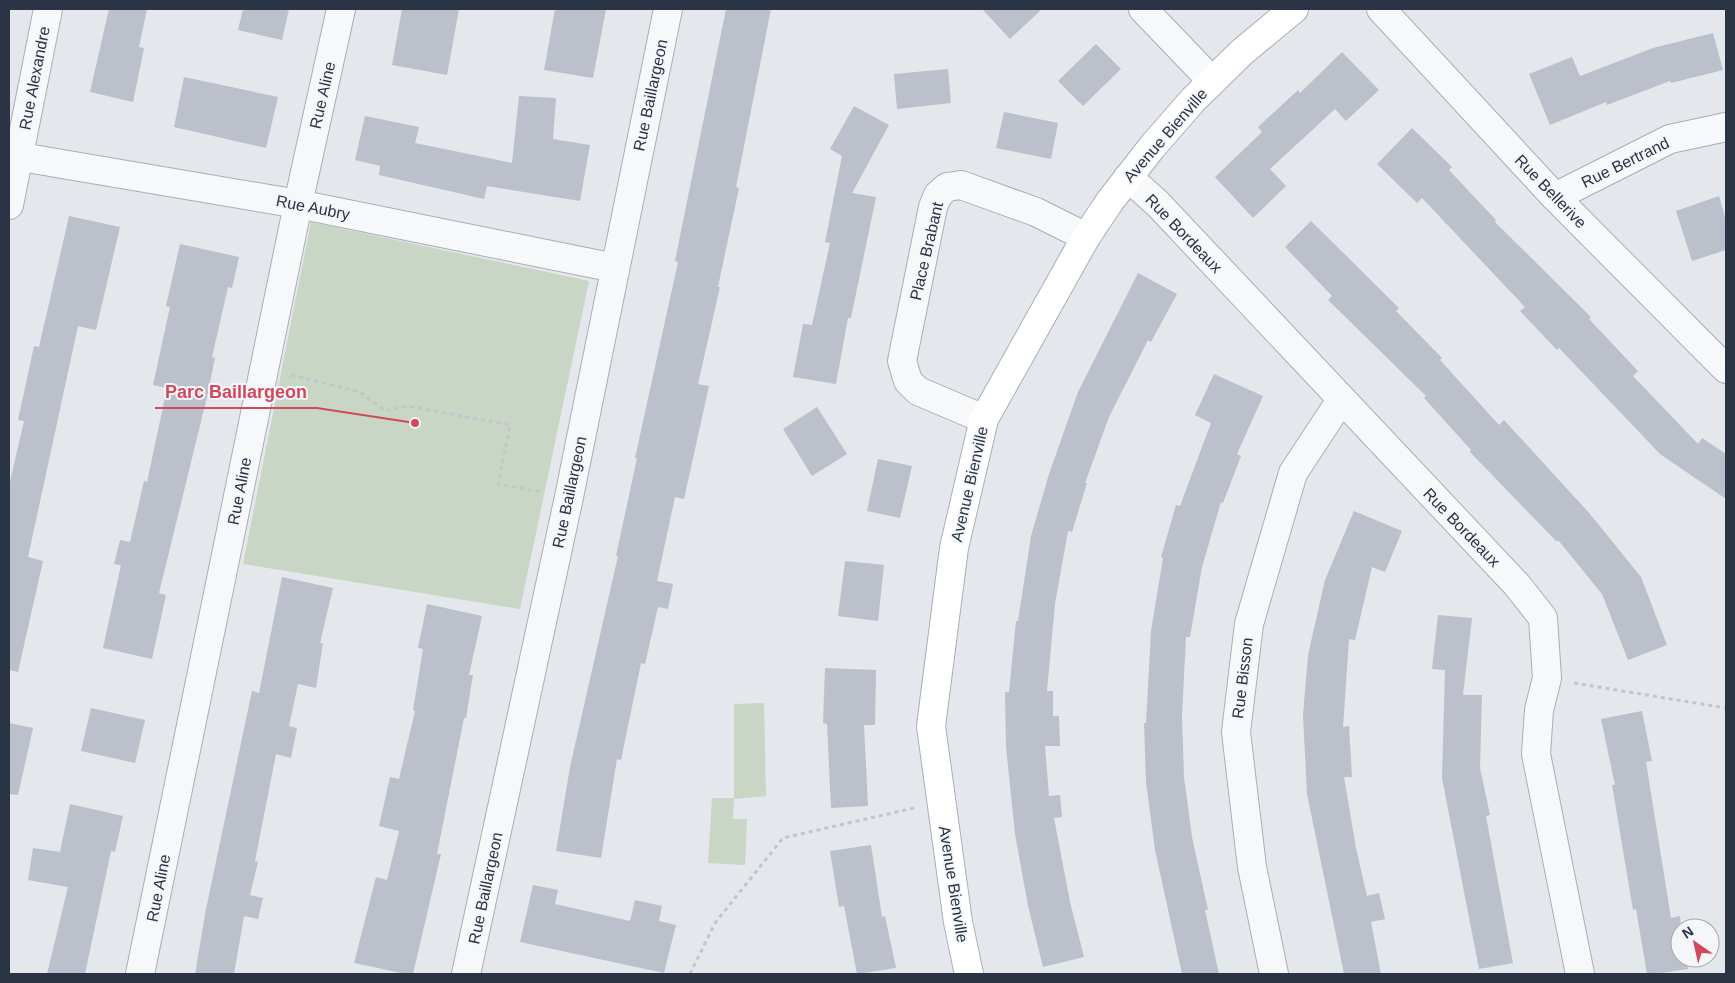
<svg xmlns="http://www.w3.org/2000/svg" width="1735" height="983" viewBox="0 0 1735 983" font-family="Arial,sans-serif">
<rect width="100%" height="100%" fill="#e4e7ec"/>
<g fill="#c9d6c5">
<path d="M 311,222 L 589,281 L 520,609 L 243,564 Z"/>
<path d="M 764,703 L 766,796 L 734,799 L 733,819 L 747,819 L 745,865 L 708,863 L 712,798 L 734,798 L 734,704 Z"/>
</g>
<g fill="#bbc0ca">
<path d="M 109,9 L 147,9 L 139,47 L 144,48 L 133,102 L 90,92 Z"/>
<path d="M 243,9 L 289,9 L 282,40 L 238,30 Z"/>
<path d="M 402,9 L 459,9 L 447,75 L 392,65 Z"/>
<path d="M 555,9 L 606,9 L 593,78 L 544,70 Z"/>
<path d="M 726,9 L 771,9 L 736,187 L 739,188 L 718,287 L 720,287 L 698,384 L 709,386 L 684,499 L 675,497 L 657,581 L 673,584 L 668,609 L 658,607 L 645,664 L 641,663 L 621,760 L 617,759 L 601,858 L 556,851 L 570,767 L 618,556 L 616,556 L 637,458 L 635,458 L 678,262 L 675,261 Z"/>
<path d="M 982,9 L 1042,9 L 1010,39 Z"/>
<path d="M 1713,33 L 1723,70 L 1671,83 L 1670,81 L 1607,105 L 1606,102 L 1550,125 L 1529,74 L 1572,57 L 1580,76 L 1653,48 Z"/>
<path d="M 1096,44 L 1121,69 L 1083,106 L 1058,81 Z"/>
<path d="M 1342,52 L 1379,90 L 1346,121 L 1335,109 L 1270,169 L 1286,186 L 1253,218 L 1215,177 L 1262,132 L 1258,127 L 1298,90 L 1300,93 Z"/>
<path d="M 948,69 L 951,103 L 897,109 L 894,74 Z"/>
<path d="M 184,77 L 278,97 L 266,148 L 174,127 Z"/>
<path d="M 519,96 L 556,98 L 553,139 L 590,145 L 580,201 L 487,186 L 484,199 L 379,175 L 380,166 L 355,160 L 365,116 L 419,127 L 415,143 L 512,163 Z"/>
<path d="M 854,106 L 889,125 L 852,193 L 876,197 L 851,318 L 848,318 L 836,384 L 793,377 L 803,324 L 812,325 L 830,243 L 825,242 L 842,156 L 830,149 Z"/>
<path d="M 1004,112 L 1058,123 L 1051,159 L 996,148 Z"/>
<path d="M 1412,128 L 1452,167 L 1449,170 L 1496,220 L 1495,222 L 1591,317 L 1589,319 L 1638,371 L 1633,376 L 1698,444 L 1702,438 L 1726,454 L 1726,499 L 1660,454 L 1559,348 L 1557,350 L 1520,311 L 1525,307 L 1422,198 L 1417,203 L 1377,164 Z"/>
<path d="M 1719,196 L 1726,220 L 1726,250 L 1692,261 L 1676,211 Z"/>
<path d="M 69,216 L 120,227 L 96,330 L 78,326 L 28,557 L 43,561 L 18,672 L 9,670 L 9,486 L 24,421 L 18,420 L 34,346 L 39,347 Z"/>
<path d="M 1311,221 L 1399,308 L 1396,311 L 1442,358 L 1440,360 L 1499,425 L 1504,420 L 1590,514 L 1641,577 L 1667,645 L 1628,660 L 1602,594 L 1558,540 L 1557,542 L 1470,452 L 1471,450 L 1424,398 L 1426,396 L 1328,300 L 1332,296 L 1285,247 Z"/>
<path d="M 180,244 L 239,257 L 232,288 L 228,287 L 212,357 L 215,358 L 207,397 L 159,593 L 166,595 L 152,659 L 103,648 L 121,565 L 114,564 L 120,540 L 130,542 L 144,481 L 147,482 L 167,388 L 153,385 L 170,307 L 166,306 Z"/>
<path d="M 1138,273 L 1177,294 L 1151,342 L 1148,340 L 1109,417 L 1085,483 L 1087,483 L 1072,532 L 1068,531 L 1055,604 L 1047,691 L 1053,691 L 1053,716 L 1059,716 L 1060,746 L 1045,746 L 1049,796 L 1060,795 L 1062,817 L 1054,818 L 1070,902 L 1084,957 L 1043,967 L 1028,906 L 1015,834 L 1006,747 L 1005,692 L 1009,692 L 1016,621 L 1018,621 L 1031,536 L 1049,474 L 1078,392 Z"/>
<path d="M 1214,374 L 1263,396 L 1237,454 L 1241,456 L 1223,503 L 1221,502 L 1202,567 L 1190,637 L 1186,637 L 1182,716 L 1184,777 L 1192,837 L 1208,910 L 1205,910 L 1219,974 L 1182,974 L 1155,850 L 1146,782 L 1144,723 L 1146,723 L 1151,631 L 1163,558 L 1161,557 L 1176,505 L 1180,506 L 1211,423 L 1195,415 Z"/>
<path d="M 817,407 L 847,454 L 812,476 L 783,429 Z"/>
<path d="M 878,459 L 912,466 L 900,518 L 867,511 Z"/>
<path d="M 1354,511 L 1402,531 L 1385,572 L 1372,567 L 1355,640 L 1349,639 L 1343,727 L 1349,726 L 1352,777 L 1344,777 L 1356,848 L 1367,896 L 1379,893 L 1385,919 L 1371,922 L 1381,974 L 1344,974 L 1307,794 L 1303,715 L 1308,655 L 1325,580 Z"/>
<path d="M 845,561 L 884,565 L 878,621 L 838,616 Z"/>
<path d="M 282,577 L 333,588 L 320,643 L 323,643 L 316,688 L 298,684 L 289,726 L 297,728 L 291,758 L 276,754 L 255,861 L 258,862 L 250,895 L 263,898 L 258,919 L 244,916 L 234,974 L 195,974 L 206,909 L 252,691 L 259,693 Z"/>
<path d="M 427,604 L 482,616 L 469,675 L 473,675 L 466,718 L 464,718 L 437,854 L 441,854 L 413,974 L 406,974 L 354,963 L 376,877 L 387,880 L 399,831 L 379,826 L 390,777 L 399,779 L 415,711 L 413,710 L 423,649 L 418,648 Z"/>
<path d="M 1438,615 L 1472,618 L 1463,695 L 1482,695 L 1480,768 L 1490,815 L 1486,816 L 1513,963 L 1479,969 L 1442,778 L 1445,670 L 1432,669 Z"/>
<path d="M 825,668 L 876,670 L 875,725 L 864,725 L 868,806 L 831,808 L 827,724 L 823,723 Z"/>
<path d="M 91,708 L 145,720 L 135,763 L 81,751 Z"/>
<path d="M 1642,711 L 1652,761 L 1646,762 L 1671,918 L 1680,916 L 1681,928 L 1680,958 L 1686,958 L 1688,969 L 1654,974 L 1647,974 L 1636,909 L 1633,910 L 1612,785 L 1615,785 L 1601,719 Z"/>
<path d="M 9,723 L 33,728 L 18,795 L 9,794 Z"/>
<path d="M 70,804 L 123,816 L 115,852 L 111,851 L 85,974 L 47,974 L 68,887 L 28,880 L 33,848 L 60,852 Z"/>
<path d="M 871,845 L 882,917 L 885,916 L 896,968 L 857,974 L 844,906 L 839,907 L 830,851 Z"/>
<path d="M 533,885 L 558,890 L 555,904 L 630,921 L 635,900 L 662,906 L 659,921 L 676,925 L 664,973 L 520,942 Z"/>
</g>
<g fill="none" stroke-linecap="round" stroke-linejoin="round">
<defs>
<g id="street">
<path d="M 1143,9 L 1212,81"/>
<path d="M 1381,9 L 1555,197 L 1726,369"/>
<path d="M 9,155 L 298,204 L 615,268"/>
<path d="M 1128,177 L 1158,204 L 1517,585 L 1543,618 L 1547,678 L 1539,710 L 1536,754 L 1580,974"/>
<path d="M 1555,197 L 1670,139 L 1726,127"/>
<path d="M 9,205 L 48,9"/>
<path d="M 984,419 L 918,391 L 908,381 L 902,361 L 933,207 L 938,195 L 947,187 L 961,185 L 1036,212 L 1086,237"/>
<path d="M 140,974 L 298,204 L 341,9"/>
<path d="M 466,974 L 569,497 L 668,9"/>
<path d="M 1274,974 L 1252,867 L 1236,732 L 1249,624 L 1293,473 L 1341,400"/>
</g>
<path id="secondary" d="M 969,974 L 958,922 L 931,726 L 954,548 L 984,419 L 1086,237 L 1110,201 L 1152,147 L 1193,100 L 1242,52 L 1294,9"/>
</defs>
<use href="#street" stroke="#a9aeb7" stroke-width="30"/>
<use href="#secondary" stroke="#a9aeb7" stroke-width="30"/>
<g stroke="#c2c5cb" stroke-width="3" stroke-dasharray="4 4" stroke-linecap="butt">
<path d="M 291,375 L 360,392 L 386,411 L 407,406 L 510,425 L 498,484 L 541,492"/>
<path d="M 1574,683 L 1726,708"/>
<path d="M 690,974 L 715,923 L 783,838 L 914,808"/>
</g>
<use href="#street" stroke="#f7f8fa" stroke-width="28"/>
<use href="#secondary" stroke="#fff" stroke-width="28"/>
</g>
<g text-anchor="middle" stroke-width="4" stroke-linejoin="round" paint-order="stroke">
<g font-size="16" fill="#2b3445" stroke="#f4f6f9">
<text transform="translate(34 78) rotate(-79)" y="6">Rue Alexandre</text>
<text transform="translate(322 95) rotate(-77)" y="6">Rue Aline</text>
<text transform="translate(650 95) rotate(-78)" y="6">Rue Baillargeon</text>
<text transform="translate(1165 135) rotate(-49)" y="6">Avenue Bienville</text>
<text transform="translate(1625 162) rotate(-26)" y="6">Rue Bertrand</text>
<text transform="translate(1551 191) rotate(46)" y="6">Rue Bellerive</text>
<text transform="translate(313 207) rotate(11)" y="6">Rue Aubry</text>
<text transform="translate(1184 233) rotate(46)" y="6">Rue Bordeaux</text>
<text transform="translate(926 251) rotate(-77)" y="6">Place Brabant</text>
<text transform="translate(969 484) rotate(-77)" y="6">Avenue Bienville</text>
<text transform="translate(239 491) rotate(-79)" y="6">Rue Aline</text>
<text transform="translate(569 492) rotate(-78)" y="6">Rue Baillargeon</text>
<text transform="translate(1462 527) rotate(46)" y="6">Rue Bordeaux</text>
<text transform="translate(1242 678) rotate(-83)" y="6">Rue Bisson</text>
<text transform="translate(954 884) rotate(81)" y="6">Avenue Bienville</text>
<text transform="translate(158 888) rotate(-79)" y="6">Rue Aline</text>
<text transform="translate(485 888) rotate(-78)" y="6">Rue Baillargeon</text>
</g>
</g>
<path fill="none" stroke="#d1495b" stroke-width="2" d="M415 423L317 408H155"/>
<circle fill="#d1495b" stroke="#f4f6f9" stroke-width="2" cx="415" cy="423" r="5"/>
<g font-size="18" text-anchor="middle" font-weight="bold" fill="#d1495b" stroke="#f4f6f9" stroke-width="4" stroke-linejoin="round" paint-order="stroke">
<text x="236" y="398">Parc Baillargeon</text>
</g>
<rect width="1735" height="983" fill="none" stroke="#2b3445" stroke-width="20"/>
<g transform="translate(1695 943) rotate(326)"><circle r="24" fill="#f4f6f9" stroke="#a4a8b1"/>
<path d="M0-4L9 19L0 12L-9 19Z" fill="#d1495b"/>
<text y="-8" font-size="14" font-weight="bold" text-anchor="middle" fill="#2b3445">N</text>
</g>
</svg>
